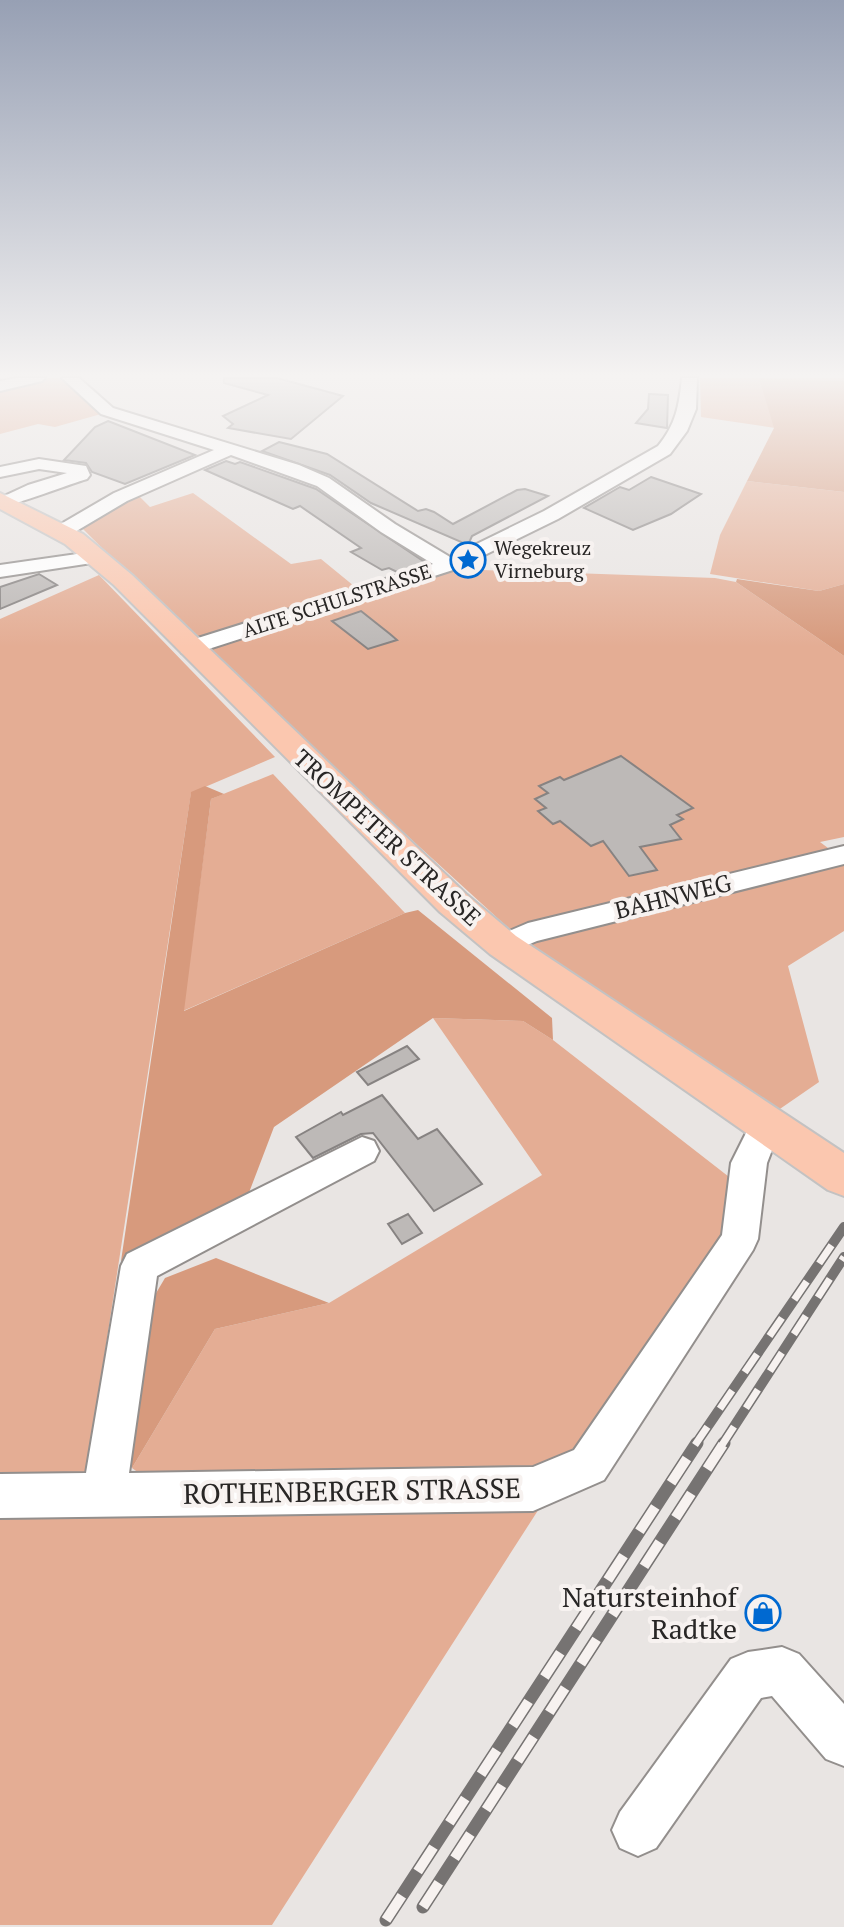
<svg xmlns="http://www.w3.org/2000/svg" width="844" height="1927" viewBox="0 0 844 1927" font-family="'PT Serif',serif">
<rect width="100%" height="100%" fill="#e9e5e3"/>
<g fill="#e4ad94">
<path d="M 44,378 L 63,378 L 101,414 L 55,427 L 38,424 L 0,434 L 0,389 Z"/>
<path d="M 700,378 L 844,378 L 844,381 L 760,378 L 775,428 L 701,417 Z"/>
<path d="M 747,481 L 844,492 L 844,584 L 819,591 L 710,574 L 720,535 Z"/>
<path d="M 135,492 L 150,507 L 193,493 L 291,564 L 321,559 L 365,595 L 455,569 L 715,578 L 736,582 L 844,656 L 844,837 L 820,842 L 844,860 L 844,931 L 788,966 L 819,1082 L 774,1113 L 527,945 L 204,650 L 75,521 Z"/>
<path d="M 99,575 L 275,757 L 191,793 L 80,1514 L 544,1501 L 272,1925 L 0,1925 L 0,619 Z"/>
<path d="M 273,774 L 405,913 L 183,1011 L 211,799 Z"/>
<path d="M 433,1018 L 523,1021 L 553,1040 L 733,1180 L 730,1222 L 570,1456 L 511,1474 L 150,1481 L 132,1468 L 215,1329 L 329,1303 L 542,1175 Z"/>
</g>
<g fill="#d79a7d">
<path d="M 759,378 L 844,381 L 844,492 L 747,481 L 774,428 Z"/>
<path d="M 737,579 L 819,591 L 844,584 L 844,656 L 736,582 Z"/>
<path d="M 205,786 L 224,794 L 211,799 L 184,1011 L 405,913 L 418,910 L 552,1018 L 553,1040 L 523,1021 L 433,1018 L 274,1127 L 245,1203 L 121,1261 L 191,792 Z"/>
<path d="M 216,1258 L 329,1303 L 215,1329 L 132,1468 L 125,1460 L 146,1310 L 165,1278 Z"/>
</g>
<g fill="#bdb9b7" stroke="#878382" stroke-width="2">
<path d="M 224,378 L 277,378 L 343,396 L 291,439 L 228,428 L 233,424 L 223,416 L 268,395 L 224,383 Z"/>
<path d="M 649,394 L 668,395 L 667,428 L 636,423 L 648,409 Z"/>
<path d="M 108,421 L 195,455 L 125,484 L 92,472 L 86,463 L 64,460 L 95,427 Z"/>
<path d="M 279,442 L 327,454 L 418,511 L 426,509 L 434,512 L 453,524 L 517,490 L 525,489 L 548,496 L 472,536 L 468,545 L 371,503 L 330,475 L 262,451 Z"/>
<path d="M 226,461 L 235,464 L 240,462 L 316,489 L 426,563 L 397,572 L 389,568 L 382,570 L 351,552 L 361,548 L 300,506 L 293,509 L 205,470 Z"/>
<path d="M 651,477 L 701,494 L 671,514 L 633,530 L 584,508 L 620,487 L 629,490 Z"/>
<path d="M 39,574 L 57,585 L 0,609 L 0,587 Z"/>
<path d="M 361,611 L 390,634 L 397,640 L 368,649 L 332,621 Z"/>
<path d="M 621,756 L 693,808 L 677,815 L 683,819 L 670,825 L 681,839 L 640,847 L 657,870 L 629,876 L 603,841 L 591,846 L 560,821 L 553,824 L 538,811 L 546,808 L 535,799 L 548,793 L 539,786 L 560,777 L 564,780 Z"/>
<path d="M 407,1046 L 419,1059 L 368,1085 L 357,1072 Z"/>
<path d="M 382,1095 L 418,1139 L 437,1129 L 482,1184 L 434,1211 L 373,1133 L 361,1134 L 313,1158 L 296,1137 L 341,1112 L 343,1115 Z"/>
<path d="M 408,1214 L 422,1233 L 402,1244 L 388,1224 Z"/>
</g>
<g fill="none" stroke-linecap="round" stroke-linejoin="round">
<defs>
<g id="minor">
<path d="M 17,378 L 45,378 L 42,381 L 0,391 L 0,381 Z"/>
<path d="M 62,378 L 79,378 L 113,408 L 299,465 L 329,478 L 395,524 L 450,557 L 544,511 L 658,446 C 676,424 679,406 682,378 L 697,378 L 696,409 L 687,431 L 670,454 L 558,519 L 456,569 L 190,655 L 182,653 L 179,648 L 182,643 L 433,564 L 381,532 L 317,486 L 231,455 L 127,501 L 68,536 L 54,536 L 51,532 L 54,528 L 114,493 L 214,450 L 101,414 Z"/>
<path d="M 39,459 L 86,466 L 90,475 L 87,479 C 72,483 9,508 0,506 L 0,498 L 28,485 L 67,473 L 39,469 L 0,477 L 0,467 Z"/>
<path d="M 98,551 L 105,553 L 108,557 L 105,561 L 0,577 L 0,565 Z"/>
<path d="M 844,846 L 844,864 L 537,941 L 503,955 L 493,952 L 488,945 L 493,938 L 528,923 Z"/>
<path d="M 772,1115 L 784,1119 L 789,1129 L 772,1150 L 767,1163 L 758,1239 L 753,1250 L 604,1480 L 533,1511 L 0,1518 L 0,1474 L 86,1473 L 121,1266 L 127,1254 L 362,1137 L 374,1141 L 379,1151 L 374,1161 L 157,1276 L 129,1473 L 533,1467 L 574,1450 L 722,1235 L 731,1163 L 747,1131 L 760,1119 Z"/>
<path d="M 782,1647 L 799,1654 L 844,1704 L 844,1766 L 826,1759 L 772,1696 L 761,1698 L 656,1848 L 638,1856 L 620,1848 L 612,1830 L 620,1812 L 731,1659 L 748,1652 Z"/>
</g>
<path id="major" d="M 0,493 L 83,534 L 132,575 L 466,894 L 516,936 L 844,1153 L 844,1196 L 828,1190 L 490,954 L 440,912 L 114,585 L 65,544 L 0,509 Z"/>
</defs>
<use href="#minor" stroke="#938f8d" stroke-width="4"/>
<use href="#major" stroke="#c3c2c2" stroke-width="4"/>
<use href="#minor" fill="#fff" fill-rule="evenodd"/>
<use href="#major" fill="#fbc7af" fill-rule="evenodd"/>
<defs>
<g id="rail-far1">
<path d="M 695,1445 L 844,1227"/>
<path d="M 722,1445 L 844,1257"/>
</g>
<g id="rail">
<path d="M 423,1907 L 724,1443"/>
<path d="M 386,1920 L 697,1443"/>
</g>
</defs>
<use href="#rail-far1" stroke="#767372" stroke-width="10"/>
<use href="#rail" stroke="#767372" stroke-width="13"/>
<use href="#rail-far1" stroke="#f7f2f0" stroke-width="7" stroke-dasharray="22" stroke-linecap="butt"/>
<use href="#rail" stroke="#f7f2f0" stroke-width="10" stroke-dasharray="29" stroke-linecap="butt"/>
</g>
<linearGradient id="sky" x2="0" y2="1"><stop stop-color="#97a0b4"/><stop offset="0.58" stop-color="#f5f3f2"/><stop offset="1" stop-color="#f5f3f2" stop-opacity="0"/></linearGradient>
<rect width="844" height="647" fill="url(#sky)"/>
<defs>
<symbol id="sight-ring" viewBox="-11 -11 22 22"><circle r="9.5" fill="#f7f2f0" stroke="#0069d1" stroke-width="1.5"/><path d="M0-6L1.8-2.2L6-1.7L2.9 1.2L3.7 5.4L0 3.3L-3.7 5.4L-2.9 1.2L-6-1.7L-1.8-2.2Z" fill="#0069d1"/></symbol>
<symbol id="shop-ring" viewBox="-11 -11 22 22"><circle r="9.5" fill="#f7f2f0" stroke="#0069d1" stroke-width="1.5"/><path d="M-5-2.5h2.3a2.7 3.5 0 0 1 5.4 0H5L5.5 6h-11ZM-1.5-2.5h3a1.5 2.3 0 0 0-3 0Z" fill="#0069d1"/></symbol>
</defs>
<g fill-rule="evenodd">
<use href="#sight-ring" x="448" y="540" width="40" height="40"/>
<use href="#shop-ring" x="743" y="1593" width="40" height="40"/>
</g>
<g text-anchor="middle" stroke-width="8" stroke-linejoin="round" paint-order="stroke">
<g font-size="20" fill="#282625" stroke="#f7f2f0" text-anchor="start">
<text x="494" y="555">Wegekreuz<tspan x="494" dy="23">Virneburg</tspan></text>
</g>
<g font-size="20" fill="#282625" stroke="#f7f2f0">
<text transform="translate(337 601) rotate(-18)" y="7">ALTE SCHULSTRASSE</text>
</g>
<g font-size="24" fill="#282625" stroke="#f7f2f0">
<text transform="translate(387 838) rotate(43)" y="8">TROMPETER STRASSE</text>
<text transform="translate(673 897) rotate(-14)" y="8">BAHNWEG</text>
</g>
<g font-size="28" fill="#282625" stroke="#f7f2f0">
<text transform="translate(352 1491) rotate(-1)" y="10">ROTHENBERGER STRASSE</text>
</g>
<g font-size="28" fill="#282625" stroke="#f7f2f0" text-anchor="end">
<text x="737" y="1607">Natursteinhof<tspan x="737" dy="32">Radtke</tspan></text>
</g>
</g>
</svg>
